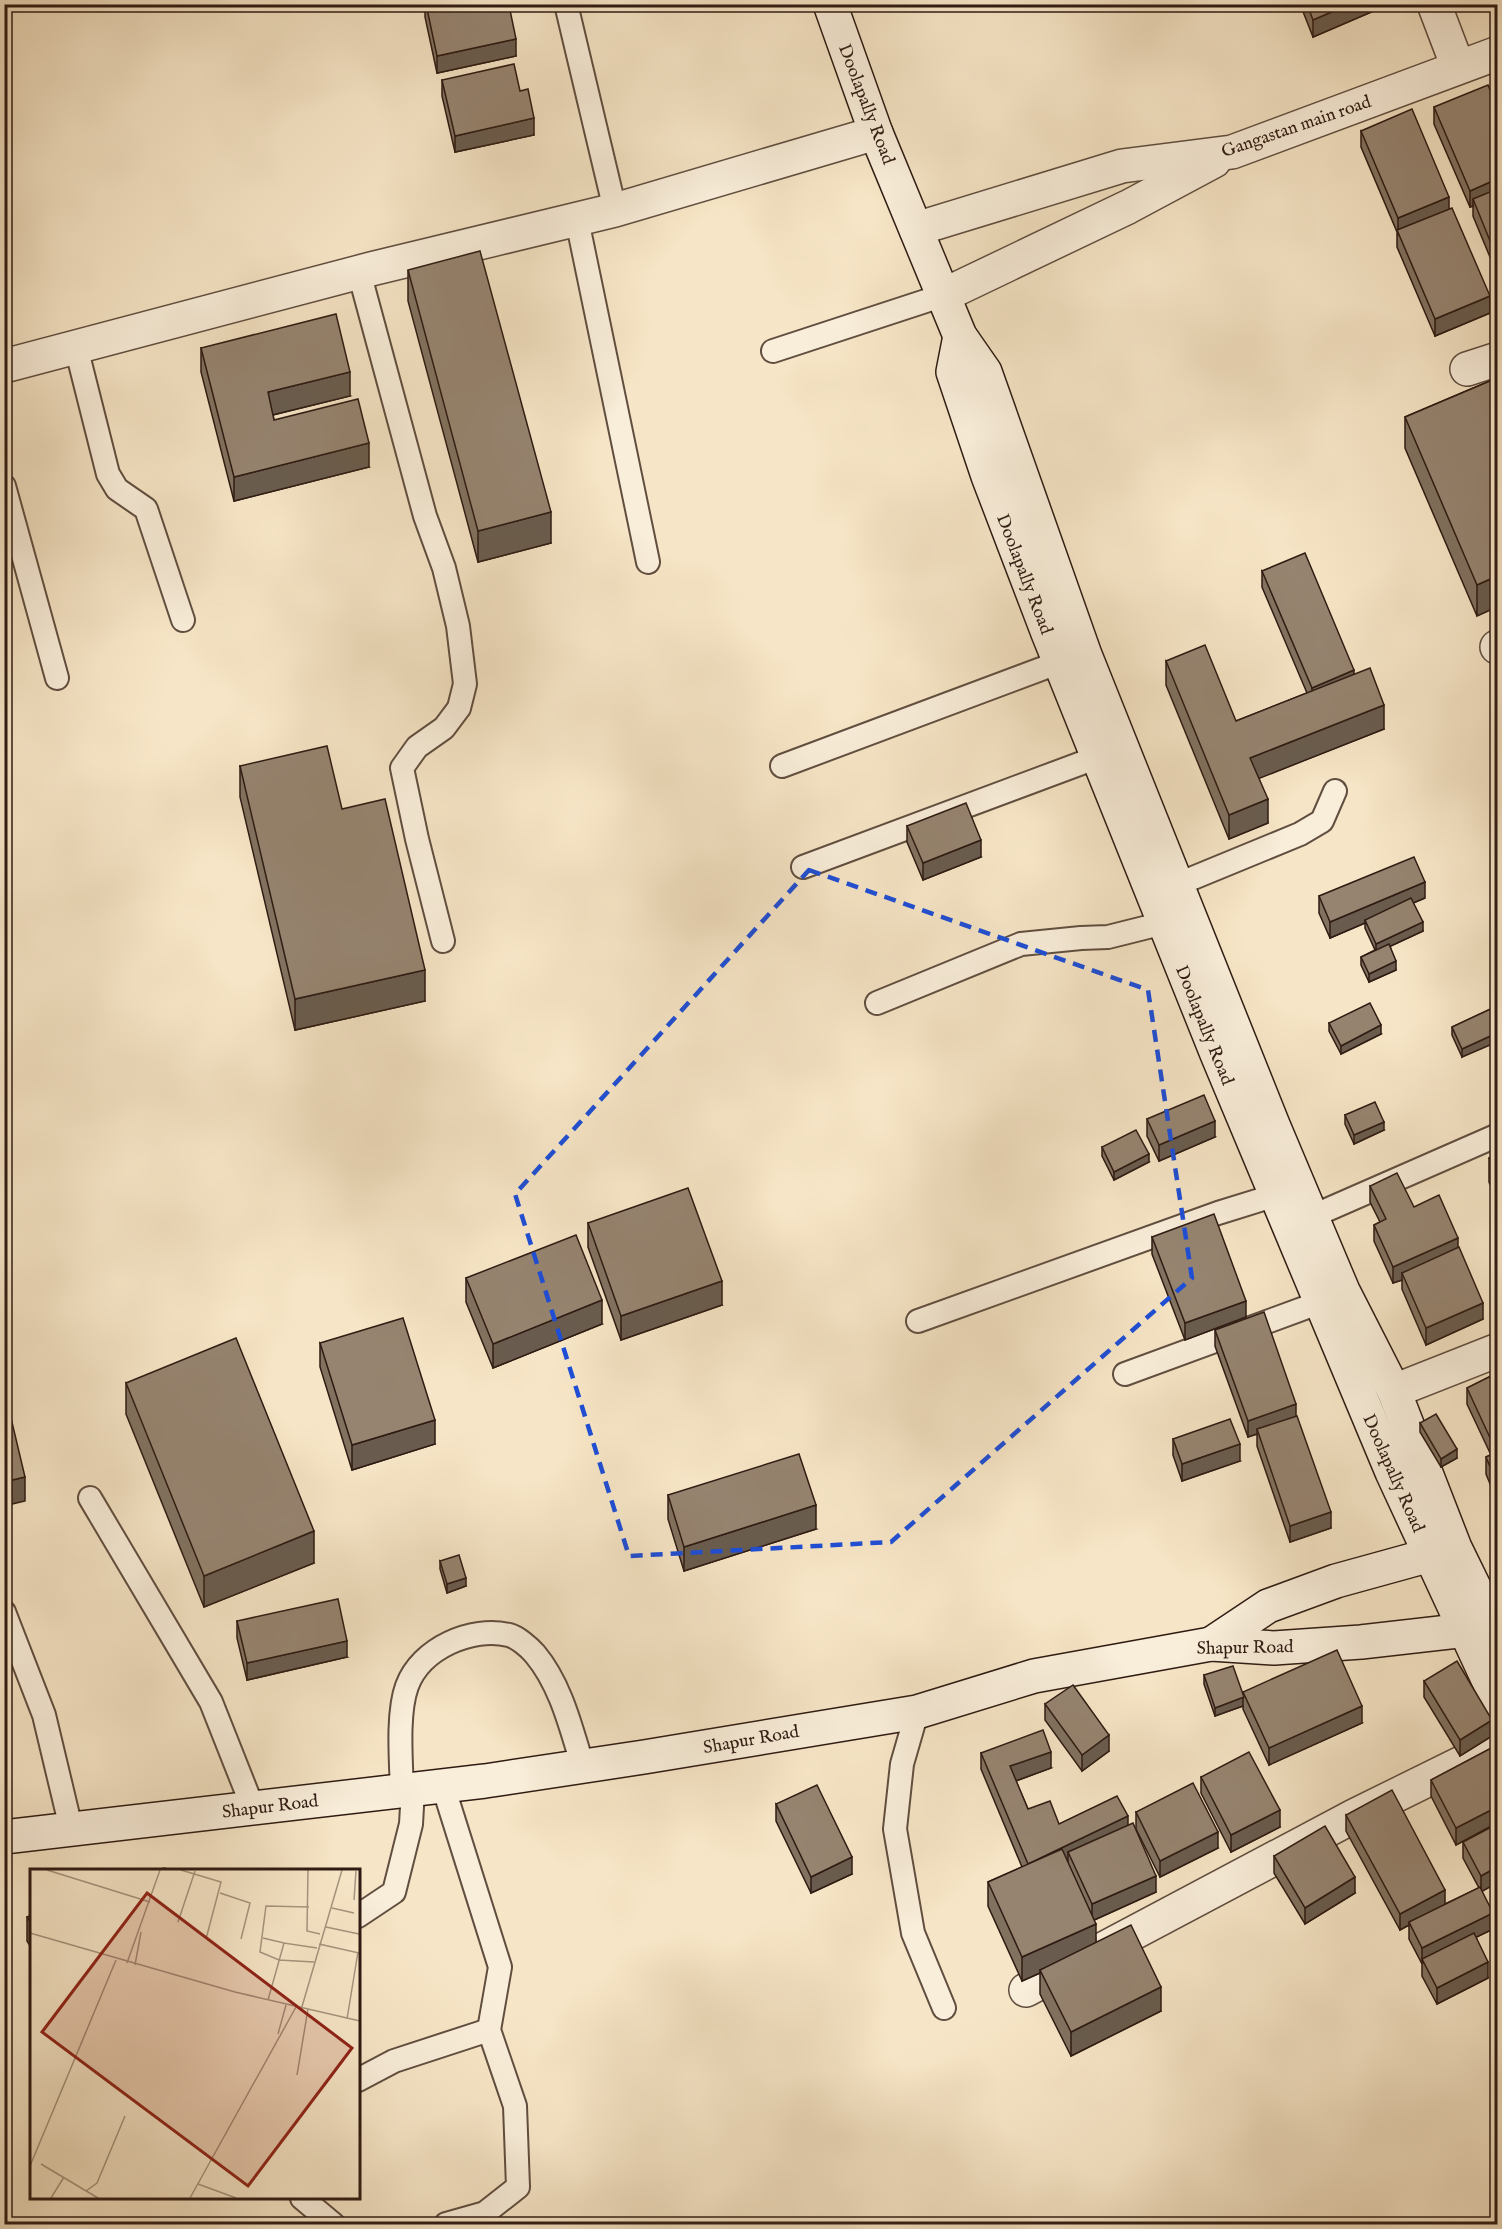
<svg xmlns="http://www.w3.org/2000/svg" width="1502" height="2229" viewBox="0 0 1502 2229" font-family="'IM FELL English',serif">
<rect width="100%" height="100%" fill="#f6e5c6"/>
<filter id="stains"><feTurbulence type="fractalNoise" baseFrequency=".00333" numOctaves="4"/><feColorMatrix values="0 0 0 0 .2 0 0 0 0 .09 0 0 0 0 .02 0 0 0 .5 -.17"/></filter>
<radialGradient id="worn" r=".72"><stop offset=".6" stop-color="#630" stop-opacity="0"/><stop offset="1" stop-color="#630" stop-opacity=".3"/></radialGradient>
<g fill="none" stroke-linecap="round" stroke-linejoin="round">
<defs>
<g id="lane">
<path d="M 566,4 L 615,210"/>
<path d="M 577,220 L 648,562"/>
<path d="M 359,272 L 425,516 L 444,568 L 458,626 L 465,684 L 459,708 L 444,728 L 417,747 L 402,768 L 417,839 L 443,941"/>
<path d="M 76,347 L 108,474 L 117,489 L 146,509 L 183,620"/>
<path d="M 773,351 L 944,295"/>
<path d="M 4,486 L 57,678"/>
<path d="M 782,766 L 1060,662"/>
<path d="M 803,867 L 1098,757"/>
<path d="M 1176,885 L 1300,834 L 1322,821 L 1335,791"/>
<path d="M 877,1003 L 1021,944 L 1081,938 L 1108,937 L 1164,923"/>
<path d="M 1313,1216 L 1498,1135"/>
<path d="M 918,1321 L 1218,1213 L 1276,1195"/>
<path d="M 1125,1374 L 1321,1302"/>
<path d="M 90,1498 L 211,1702 L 253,1808"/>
<path d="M 4,1612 L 44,1715 L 71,1828"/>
<path d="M 917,1712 L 902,1764 L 895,1829 L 913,1933 L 944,2008"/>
<path d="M 443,1786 L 500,1967 L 489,2030 L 515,2106 L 518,2187 L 485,2213 L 446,2224"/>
<path d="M 402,1790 C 401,1761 397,1713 407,1686 C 421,1648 472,1626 509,1635 C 517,1637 529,1647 535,1654 C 561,1685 571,1728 583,1767"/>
<path d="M 358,1916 L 394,1892 L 411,1824 L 413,1789"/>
<path d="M 358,2080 L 394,2061 L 489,2030"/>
<path d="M 302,2198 L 333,2224"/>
</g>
<g id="street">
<path d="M 1434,4 L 1458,67"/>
<path d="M 916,229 L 1122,166 L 1232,152 L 1498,53"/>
<path d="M 944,295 L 1128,207 L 1214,161"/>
<path d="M 4,366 L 371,269 L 615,210 L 876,133"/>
<path d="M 1467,369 L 1498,359"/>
<path d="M 1497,647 L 1498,647"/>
<path d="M 1394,1391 L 1498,1350"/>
<path d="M 1026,1990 L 1354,1816 L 1498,1745"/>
</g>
<g id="secondary">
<path d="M 830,4 L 876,133 L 960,336 L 985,372 L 1085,655 L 1273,1125 L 1343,1291 L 1394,1391 L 1455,1548 L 1498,1636"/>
<path d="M 960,336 L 953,372 L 988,476 L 1048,633 L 1217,1054 L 1392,1472 L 1498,1701"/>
<path d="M 1211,1644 L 1268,1606 L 1336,1581 L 1452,1549"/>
<path d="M 4,1837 L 485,1781 L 644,1757 L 917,1712 L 1034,1676 L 1211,1644 L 1274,1648 L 1361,1642 L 1493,1627"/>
</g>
</defs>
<use href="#lane" stroke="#614e40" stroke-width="26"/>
<use href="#street" stroke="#614e40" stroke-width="36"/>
<use href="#secondary" stroke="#2f1b13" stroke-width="36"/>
<use href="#lane" stroke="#f9eeda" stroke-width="22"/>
<use href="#street" stroke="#f9eeda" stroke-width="33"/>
<use href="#secondary" stroke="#f9eeda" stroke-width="33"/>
</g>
<g fill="#817260" stroke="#2f1b13" stroke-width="1.5">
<path d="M 425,4 L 500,4 L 516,56 L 437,73 L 425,17 Z"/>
<path d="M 1300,4 L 1383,4 L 1383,7 L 1313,37 Z"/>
<path d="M 442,80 L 520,91 L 534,135 L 455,152 L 442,96 Z"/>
<path d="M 1434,107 L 1497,107 L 1497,274 L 1473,216 L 1473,206 L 1470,207 L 1434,124 Z"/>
<path d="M 1361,131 L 1449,209 L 1490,313 L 1435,336 L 1397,247 L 1397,232 L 1361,147 Z"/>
<path d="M 408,270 L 551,543 L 478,562 L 408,301 Z"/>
<path d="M 201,348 L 350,396 L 273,415 L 274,420 L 369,467 L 234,501 L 201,372 Z"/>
<path d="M 1497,378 L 1477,616 L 1405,448 L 1405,417 Z"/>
<path d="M 1262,571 L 1354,674 L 1384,729 L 1259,778 L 1268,823 L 1229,839 L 1166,685 L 1166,661 L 1236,721 L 1307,693 L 1262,587 Z"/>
<path d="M 240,766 L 342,809 L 425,1001 L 295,1030 L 240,797 Z"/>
<path d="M 907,826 L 981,857 L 923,880 L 907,842 Z"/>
<path d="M 1319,896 L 1425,898 L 1413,903 L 1423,931 L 1390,946 L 1396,970 L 1369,982 L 1361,965 L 1361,957 L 1375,950 L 1365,928 L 1365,923 L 1330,938 L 1319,913 Z"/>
<path d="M 1497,1006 L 1462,1057 L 1452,1035 L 1452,1027 Z"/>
<path d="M 1329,1023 L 1381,1034 L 1341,1054 L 1329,1031 Z"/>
<path d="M 1345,1115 L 1384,1130 L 1354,1144 L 1345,1124 Z"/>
<path d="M 1147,1119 L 1215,1137 L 1159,1161 L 1147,1136 Z"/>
<path d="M 1102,1147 L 1149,1162 L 1114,1180 L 1102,1156 Z"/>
<path d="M 1497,1155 L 1497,1201 L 1489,1182 L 1489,1158 Z"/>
<path d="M 1370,1186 L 1414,1207 L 1458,1248 L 1483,1319 L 1426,1345 L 1402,1289 L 1402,1280 L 1393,1283 L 1374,1241 L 1374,1225 L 1380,1222 L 1370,1202 Z"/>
<path d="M 588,1223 L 722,1305 L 621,1340 L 588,1247 Z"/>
<path d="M 1152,1237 L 1246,1317 L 1185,1340 L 1152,1254 Z"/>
<path d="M 466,1278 L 602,1324 L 493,1368 L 466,1302 Z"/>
<path d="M 1215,1330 L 1296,1416 L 1331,1528 L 1290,1542 L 1257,1446 L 1257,1434 L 1248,1437 L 1215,1346 Z"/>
<path d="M 320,1343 L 435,1444 L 352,1470 L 320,1367 Z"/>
<path d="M 1497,1373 L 1497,1501 L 1486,1474 L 1486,1457 L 1491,1455 L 1467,1404 L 1467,1388 Z"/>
<path d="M 126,1383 L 314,1563 L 204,1607 L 126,1414 Z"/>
<path d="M 1420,1423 L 1457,1458 L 1441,1467 L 1420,1432 Z"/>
<path d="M 1173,1439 L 1240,1461 L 1182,1481 L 1173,1455 Z"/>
<path d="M 668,1495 L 816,1529 L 684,1571 L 668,1519 Z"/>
<path d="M 440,1561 L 466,1586 L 447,1593 L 440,1569 Z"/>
<path d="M 237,1621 L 347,1657 L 247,1680 L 237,1638 Z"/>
<path d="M 1204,1675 L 1243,1695 L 1243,1692 L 1362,1723 L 1269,1765 L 1243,1709 L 1243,1706 L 1215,1716 L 1204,1684 Z"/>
<path d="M 1424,1681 L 1492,1736 L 1460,1756 L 1424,1697 Z"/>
<path d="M 1045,1704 L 1109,1751 L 1082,1771 L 1045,1720 Z"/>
<path d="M 1497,1745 L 1497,1823 L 1456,1845 L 1431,1796 L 1431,1780 Z"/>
<path d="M 981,1753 L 1051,1768 L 1016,1781 L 1028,1809 L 1059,1824 L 1128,1826 L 1156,1892 L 1094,1920 L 1096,1943 L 1161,2011 L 1071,2056 L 1040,1994 L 1040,1973 L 1022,1981 L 988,1906 L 988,1882 L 1022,1867 L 981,1769 Z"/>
<path d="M 1201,1777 L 1280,1827 L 1231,1852 L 1201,1793 Z"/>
<path d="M 776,1804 L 852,1874 L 811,1893 L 776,1821 Z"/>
<path d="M 1136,1812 L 1218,1848 L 1160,1877 L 1136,1829 Z"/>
<path d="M 1346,1815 L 1445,1904 L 1479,1888 L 1463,1858 L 1463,1842 L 1497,1824 L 1482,1892 L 1493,1929 L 1476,1937 L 1488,1978 L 1437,2004 L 1422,1976 L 1422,1964 L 1409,1939 L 1409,1925 L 1400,1930 L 1346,1831 Z"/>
<path d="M 1274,1856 L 1355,1893 L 1305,1924 L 1274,1873 Z"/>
<path d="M 32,1915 L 32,1949 L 27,1941 L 27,1917 Z"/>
</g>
<g fill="#695c4e" stroke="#2f1b13" stroke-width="1.5">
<path d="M 1350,4 L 1383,4 L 1383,7 L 1313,37 L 1313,20 Z"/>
<path d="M 516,39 L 516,56 L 437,73 L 437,56 Z"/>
<path d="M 534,118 L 534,135 L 455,152 L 455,136 Z"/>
<path d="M 1497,179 L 1497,196 L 1473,199 L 1473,206 L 1470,207 L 1470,191 Z"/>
<path d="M 1449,197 L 1449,213 L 1398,235 L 1398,218 Z"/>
<path d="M 1490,296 L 1490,313 L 1435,336 L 1435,319 Z"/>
<path d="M 350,372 L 350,396 L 268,416 L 268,392 Z"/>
<path d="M 369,443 L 369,467 L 234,501 L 234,477 Z"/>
<path d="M 551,512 L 551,543 L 478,562 L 478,531 Z"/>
<path d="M 1497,576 L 1497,607 L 1477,616 L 1477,585 Z"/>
<path d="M 1354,670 L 1354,687 L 1312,704 L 1312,688 Z"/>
<path d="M 1384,705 L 1384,729 L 1250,782 L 1250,758 Z"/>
<path d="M 1268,799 L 1268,823 L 1229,839 L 1229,815 Z"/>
<path d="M 981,840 L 981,857 L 923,880 L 923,863 Z"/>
<path d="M 1425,882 L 1425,898 L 1366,923 L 1365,920 L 1365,923 L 1330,938 L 1330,922 Z"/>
<path d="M 1423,922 L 1423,931 L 1376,953 L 1376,944 Z"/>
<path d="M 1396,961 L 1396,970 L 1369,982 L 1369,974 Z"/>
<path d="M 425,970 L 425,1001 L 295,1030 L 295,999 Z"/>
<path d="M 1381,1025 L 1381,1034 L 1341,1054 L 1341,1046 Z"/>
<path d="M 1497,1033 L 1497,1042 L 1462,1057 L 1462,1049 Z"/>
<path d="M 1215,1121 L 1215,1137 L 1159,1161 L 1159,1145 Z"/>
<path d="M 1384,1122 L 1384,1130 L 1354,1144 L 1354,1135 Z"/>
<path d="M 1149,1154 L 1149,1162 L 1114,1180 L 1114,1172 Z"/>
<path d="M 1458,1238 L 1458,1254 L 1402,1273 L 1402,1280 L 1393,1283 L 1393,1267 Z"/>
<path d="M 722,1281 L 722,1305 L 621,1340 L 621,1316 Z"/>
<path d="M 602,1300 L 602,1324 L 493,1368 L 493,1344 Z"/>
<path d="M 1246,1301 L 1246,1317 L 1185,1340 L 1185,1323 Z"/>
<path d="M 1483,1303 L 1483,1319 L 1426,1345 L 1426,1328 Z"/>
<path d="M 1296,1404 L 1296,1420 L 1257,1429 L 1257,1434 L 1248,1437 L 1248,1421 Z"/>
<path d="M 435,1420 L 435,1444 L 352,1470 L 352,1445 Z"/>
<path d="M 1497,1439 L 1497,1456 L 1492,1458 L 1492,1442 Z"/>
<path d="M 1240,1444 L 1240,1461 L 1182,1481 L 1182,1464 Z"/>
<path d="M 1457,1449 L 1457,1458 L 1441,1467 L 1441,1459 Z"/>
<path d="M 25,1477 L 25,1501 L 4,1506 L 4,1482 Z"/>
<path d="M 816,1505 L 816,1529 L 684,1571 L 684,1547 Z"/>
<path d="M 1331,1512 L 1331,1528 L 1290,1542 L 1290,1526 Z"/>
<path d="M 314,1531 L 314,1563 L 204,1607 L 204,1576 Z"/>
<path d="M 466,1578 L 466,1586 L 447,1593 L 447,1584 Z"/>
<path d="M 347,1641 L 347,1657 L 247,1680 L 247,1663 Z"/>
<path d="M 1243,1697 L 1243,1706 L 1215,1716 L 1215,1708 Z"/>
<path d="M 1362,1706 L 1362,1723 L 1269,1765 L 1269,1748 Z"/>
<path d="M 1492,1720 L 1492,1736 L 1460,1756 L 1460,1740 Z"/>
<path d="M 1109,1735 L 1109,1751 L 1082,1771 L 1082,1755 Z"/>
<path d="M 1051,1752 L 1051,1768 L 1010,1783 L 1010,1766 Z"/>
<path d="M 1497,1807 L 1497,1823 L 1456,1845 L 1456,1828 Z"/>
<path d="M 1280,1810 L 1280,1827 L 1231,1852 L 1231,1835 Z"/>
<path d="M 1128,1816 L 1128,1833 L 1068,1852 L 1068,1862 L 1028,1881 L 1028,1864 Z"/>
<path d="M 1218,1832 L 1218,1848 L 1160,1877 L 1160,1861 Z"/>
<path d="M 852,1857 L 852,1874 L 811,1893 L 811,1877 Z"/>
<path d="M 1497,1867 L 1497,1883 L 1481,1892 L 1481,1876 Z"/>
<path d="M 1156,1876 L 1156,1892 L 1092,1921 L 1092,1904 Z"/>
<path d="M 1355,1877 L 1355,1893 L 1305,1924 L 1305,1908 Z"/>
<path d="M 1445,1890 L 1445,1906 L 1409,1922 L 1409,1925 L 1400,1930 L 1400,1914 Z"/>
<path d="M 1493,1913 L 1493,1929 L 1424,1963 L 1422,1959 L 1422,1964 L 1422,1948 Z"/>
<path d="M 1096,1924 L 1096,1948 L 1040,1970 L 1040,1973 L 1022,1981 L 1022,1957 Z"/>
<path d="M 1488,1962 L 1488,1978 L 1437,2004 L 1437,1988 Z"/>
<path d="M 1161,1987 L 1161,2011 L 1071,2056 L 1071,2032 Z"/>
</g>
<g fill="#968470" stroke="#2f1b13" stroke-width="1.5">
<path d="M 426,4 L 500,4 L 502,11 L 510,10 L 516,39 L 437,56 Z"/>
<path d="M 1307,4 L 1350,4 L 1313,20 Z"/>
<path d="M 514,64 L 520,91 L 528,89 L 534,118 L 455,136 L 442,80 Z"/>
<path d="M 1488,85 L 1497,107 L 1497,179 L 1470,191 L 1434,107 Z"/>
<path d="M 1412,109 L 1449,197 L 1398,218 L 1361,131 Z"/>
<path d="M 1497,189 L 1497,258 L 1473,199 Z"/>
<path d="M 1452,208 L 1490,296 L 1435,319 L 1397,230 Z"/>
<path d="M 480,251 L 551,512 L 478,531 L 408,270 Z"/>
<path d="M 336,314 L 350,372 L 268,392 L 274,420 L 358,399 L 369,443 L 234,477 L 201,348 Z"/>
<path d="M 1497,378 L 1497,576 L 1477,585 L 1405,417 Z"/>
<path d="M 1305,553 L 1354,670 L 1312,688 L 1262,571 Z"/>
<path d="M 1205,645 L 1236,721 L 1370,668 L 1384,705 L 1250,758 L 1268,799 L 1229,815 L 1166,661 Z"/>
<path d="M 327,746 L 342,809 L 385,799 L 425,970 L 295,999 L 240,766 Z"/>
<path d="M 966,803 L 981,840 L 923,863 L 907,826 Z"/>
<path d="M 1414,857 L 1425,882 L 1330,922 L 1319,896 Z"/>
<path d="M 1411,898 L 1423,922 L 1376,944 L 1365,920 Z"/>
<path d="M 1389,944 L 1396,961 L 1369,974 L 1361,957 Z"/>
<path d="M 1370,1003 L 1381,1025 L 1341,1046 L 1329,1023 Z"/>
<path d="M 1497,1006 L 1497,1033 L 1462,1049 L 1452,1027 Z"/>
<path d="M 1204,1095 L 1215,1121 L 1159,1145 L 1147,1119 Z"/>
<path d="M 1375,1102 L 1384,1122 L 1354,1135 L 1345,1115 Z"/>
<path d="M 1136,1130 L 1149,1154 L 1114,1172 L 1102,1147 Z"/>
<path d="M 1497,1155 L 1497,1177 L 1489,1158 Z"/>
<path d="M 1397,1173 L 1414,1207 L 1439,1195 L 1458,1238 L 1393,1267 L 1374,1225 L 1386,1219 L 1370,1186 Z"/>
<path d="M 688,1188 L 722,1281 L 621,1316 L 588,1223 Z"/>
<path d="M 1214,1214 L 1246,1301 L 1185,1323 L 1152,1237 Z"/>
<path d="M 576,1235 L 602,1300 L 493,1344 L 466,1278 Z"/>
<path d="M 1459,1247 L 1483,1303 L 1426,1328 L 1402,1273 Z"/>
<path d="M 1264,1312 L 1296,1404 L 1248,1421 L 1215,1330 Z"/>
<path d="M 403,1318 L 435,1420 L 352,1445 L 320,1343 Z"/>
<path d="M 236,1338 L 314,1531 L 204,1576 L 126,1383 Z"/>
<path d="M 1497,1373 L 1497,1439 L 1492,1442 L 1467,1388 Z"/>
<path d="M 6,1397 L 25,1477 L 4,1482 L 4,1398 Z"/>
<path d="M 1436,1414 L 1457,1449 L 1441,1459 L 1420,1423 Z"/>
<path d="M 1297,1416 L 1331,1512 L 1290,1526 L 1257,1429 Z"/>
<path d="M 1230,1419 L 1240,1444 L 1182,1464 L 1173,1439 Z"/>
<path d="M 1497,1452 L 1497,1484 L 1486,1457 Z"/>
<path d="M 799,1454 L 816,1505 L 684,1547 L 668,1495 Z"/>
<path d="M 459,1555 L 466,1578 L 447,1584 L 440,1561 Z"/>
<path d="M 338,1599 L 347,1641 L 247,1663 L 237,1621 Z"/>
<path d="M 1337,1650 L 1362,1706 L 1269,1748 L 1243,1692 Z"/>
<path d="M 1457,1661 L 1492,1720 L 1460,1740 L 1424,1681 Z"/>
<path d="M 1233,1666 L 1244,1697 L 1215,1708 L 1204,1675 Z"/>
<path d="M 1073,1685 L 1109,1735 L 1082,1755 L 1045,1704 Z"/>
<path d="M 1043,1730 L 1051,1752 L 1010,1766 L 1028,1809 L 1050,1801 L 1059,1824 L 1117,1796 L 1128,1816 L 1028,1864 L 981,1753 Z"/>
<path d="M 1497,1745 L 1497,1807 L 1456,1828 L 1431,1780 Z"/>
<path d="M 1249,1752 L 1280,1810 L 1231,1835 L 1201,1777 Z"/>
<path d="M 1193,1783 L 1218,1832 L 1160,1861 L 1136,1812 Z"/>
<path d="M 817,1785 L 852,1857 L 811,1877 L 776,1804 Z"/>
<path d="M 1392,1790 L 1445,1890 L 1400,1914 L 1346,1815 Z"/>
<path d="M 1133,1823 L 1156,1876 L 1092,1904 L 1068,1852 Z"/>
<path d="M 1497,1824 L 1497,1867 L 1481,1876 L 1463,1842 Z"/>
<path d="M 1325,1826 L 1355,1877 L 1305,1908 L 1274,1856 Z"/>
<path d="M 1062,1849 L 1096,1924 L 1022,1957 L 988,1882 Z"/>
<path d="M 165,1868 L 165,1870 L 151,1870 Z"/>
<path d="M 1480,1887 L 1493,1913 L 1422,1948 L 1409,1922 Z"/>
<path d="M 32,1915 L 32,1925 L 27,1917 Z"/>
<path d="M 1131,1925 L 1161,1987 L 1071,2032 L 1040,1970 Z"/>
<path d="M 1474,1933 L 1488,1962 L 1437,1988 L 1422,1959 Z"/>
</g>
<path fill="none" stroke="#1d4ed8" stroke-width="4.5" stroke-dasharray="12 8" stroke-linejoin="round" d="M 809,870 L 1148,990 L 1192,1278 L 891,1542 L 629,1556 L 515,1194 Z"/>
<g text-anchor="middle" stroke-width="4.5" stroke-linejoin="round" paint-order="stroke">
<g font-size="18" fill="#2f1b13" stroke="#f9eeda">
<text transform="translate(867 104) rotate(69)" y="6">Doolapally Road</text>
<text transform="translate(1296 126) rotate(-19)" y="6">Gangastan main road</text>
<text transform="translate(1025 574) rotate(69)" y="6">Doolapally Road</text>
<text transform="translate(1205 1025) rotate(68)" y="6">Doolapally Road</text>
<text transform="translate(1394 1473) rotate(66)" y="6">Doolapally Road</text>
<text transform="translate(1245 1647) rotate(-1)" y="6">Shapur Road</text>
<text transform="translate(751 1739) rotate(-10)" y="6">Shapur Road</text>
<text transform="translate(270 1806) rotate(-7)" y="6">Shapur Road</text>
</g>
</g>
<g transform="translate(30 1869)">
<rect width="330" height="330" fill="#f6e5c6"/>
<path fill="none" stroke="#a6947e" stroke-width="1.5" d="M 17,1 L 120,33M 151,1 L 191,13 L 176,70M 278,1 L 277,62 L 290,65M 190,24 L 220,34 L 211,70M 324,31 L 326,2M 279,38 L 236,37 L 230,83 L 249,91 L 284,93M 302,39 L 324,44M 148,53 L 165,2M 296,58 L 329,65M 0,64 L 205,123 L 330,152M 233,69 L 254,74M 289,75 L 329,84M 97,94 L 130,1M 105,96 L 111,63M 238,131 L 254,74 L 287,79M 271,141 L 312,1M 317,150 L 328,83M 248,165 L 256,136M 267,206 L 278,140M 11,295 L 68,329M 0,297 L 86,91M 168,315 L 206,329M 56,322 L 67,314 L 95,247M 21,329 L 34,308M 160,329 L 266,138"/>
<path fill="#8f2418" fill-opacity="0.15" stroke="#8f2418" stroke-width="3" d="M 117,24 L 322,179 L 218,317 L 12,163 Z"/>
<rect width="330" height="330" fill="none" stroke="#2f1b13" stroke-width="3"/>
</g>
<rect width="1502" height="2229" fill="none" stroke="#f6e5c6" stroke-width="24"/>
<rect x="6" y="6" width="1490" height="2217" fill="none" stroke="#2f1b13" stroke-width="3"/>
<rect x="12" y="12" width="1478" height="2205" fill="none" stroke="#2f1b13" stroke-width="1.5"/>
<rect width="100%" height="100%" filter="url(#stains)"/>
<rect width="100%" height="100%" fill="url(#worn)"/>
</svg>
